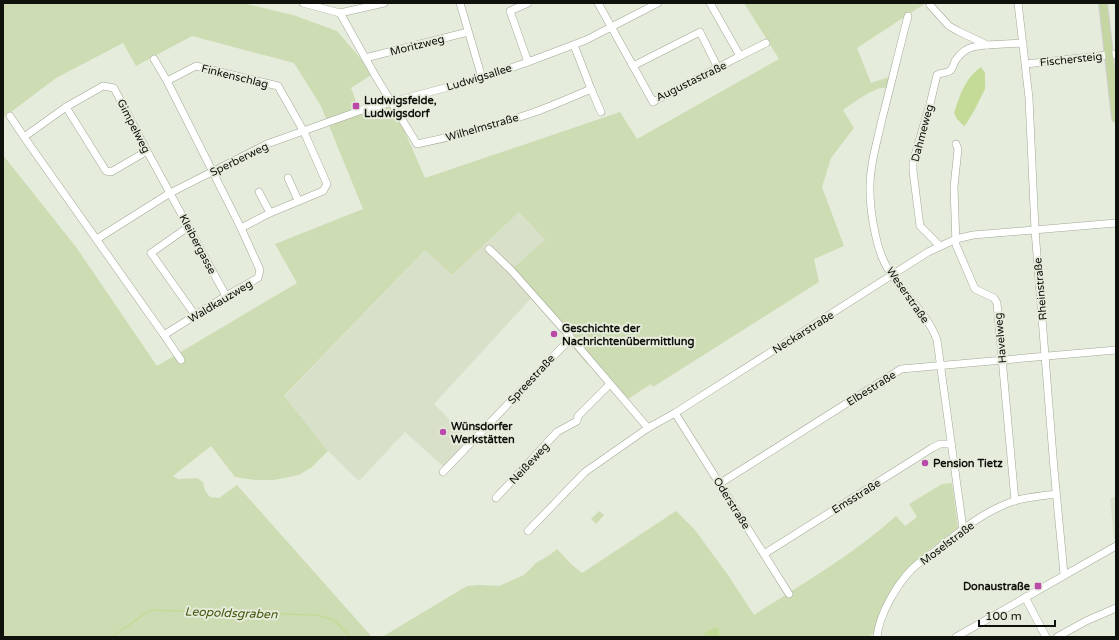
<svg xmlns="http://www.w3.org/2000/svg" width="1119" height="640" viewBox="0 0 1119 640" font-family="'Varela Round',sans-serif">
<rect width="100%" height="100%" fill="#e6ecdc"/>
<g fill="#d8e0c9">
<path d="M 519,212 L 545,240 L 534,295 L 434,404 L 470,440 L 444,467 L 405,432 L 359,481 L 328,451 L 284,397 L 425,250 L 452,275 Z"/>
<path d="M 1116,496 L 1116,538 L 1114,539 L 1110,499 Z"/>
</g>
<g fill="#cddcb2">
<path d="M 3,3 L 242,3 L 293,15 L 337,31 L 362,60 L 371,75 L 351,88 L 360,112 L 392,102 L 425,178 L 620,112 L 637,139 L 779,59 L 744,3 L 926,3 L 857,48 L 871,83 L 889,77 L 886,88 C 875,86 852,104 843,110 L 854,128 L 831,158 L 822,187 L 844,246 L 814,259 L 819,282 L 653,387 L 651,384 L 628,399 L 593,359 L 587,364 L 570,344 L 551,315 L 511,270 L 545,240 L 519,212 L 452,275 L 425,250 L 284,396 L 328,451 L 312,467 L 299,475 L 274,480 L 255,480 L 235,477 L 211,446 L 173,476 L 178,479 L 197,478 L 203,482 L 205,491 L 210,497 L 219,498 L 237,485 L 372,637 L 3,637 L 3,155 L 76,247 L 157,366 L 297,283 L 275,244 L 363,209 L 321,106 L 294,63 L 192,36 L 136,66 L 123,43 L 56,78 L 3,118 Z"/>
<path d="M 952,483 L 958,528 C 916,559 887,579 874,633 L 867,637 L 720,637 L 719,628 L 700,637 L 382,637 L 467,586 L 480,585 L 499,586 L 524,575 L 536,563 L 551,554 L 557,549 L 571,564 L 582,573 L 676,511 L 695,530 L 728,575 L 754,615 C 802,584 853,555 896,516 L 905,526 L 917,517 L 909,504 L 942,484 Z"/>
<path d="M 599,511 L 604,515 L 596,524 L 591,519 Z"/>
</g>
<g fill="#c3db97">
<path d="M 981,67 L 985,73 L 985,89 L 974,111 L 966,124 L 964,126 L 957,119 L 954,113 C 960,95 965,78 981,67 Z"/>
<path d="M 719,628 L 720,637 L 700,637 L 711,629 Z"/>
</g>
<g fill="none" stroke-linecap="round" stroke-linejoin="round">
<path stroke="#c3db97" stroke-width="1.5" d="M 112,637 L 150,610 L 318,615 L 334,620 L 350,637"/>
<defs>
<g id="minor">
<path d="M 303,3 L 340,13 L 384,3"/>
<path d="M 460,3 L 482,78"/>
<path d="M 528,3 L 510,11 L 528,62"/>
<path d="M 598,3 L 653,102 L 740,56 L 710,3"/>
<path d="M 1018,3 L 1029,98 L 1035,230 L 1054,469 L 1064,574"/>
<path d="M 930,5 L 949,26 L 958,31 L 987,45 L 1023,43"/>
<path d="M 340,13 L 376,77 L 417,144 C 456,136 494,126 532,113 C 552,106 572,97 591,89 L 574,45"/>
<path d="M 908,16 C 899,50 891,85 882,119 C 877,143 869,167 870,191 C 870,210 875,239 882,257 C 894,287 926,309 937,340 L 963,529"/>
<path d="M 740,56 L 766,43"/>
<path d="M 365,58 L 468,32"/>
<path d="M 154,59 L 167,81 L 241,228 L 260,270 L 258,278 L 226,296 L 164,335 L 24,137 L 66,107 L 103,86 L 114,88 L 147,151 L 226,296"/>
<path d="M 1026,64 L 1116,54"/>
<path d="M 633,66 L 700,32 L 718,68"/>
<path d="M 167,81 L 196,66 L 278,86 L 304,132 L 327,184 L 323,191 L 270,213 L 241,228"/>
<path d="M 591,89 L 601,112"/>
<path d="M 66,107 L 106,171 L 111,172 L 147,151"/>
<path d="M 10,116 L 24,137"/>
<path d="M 956,144 L 958,149 L 954,187 L 956,245 L 975,289 L 994,298 L 997,303 L 1015,501"/>
<path d="M 288,178 L 298,200"/>
<path d="M 259,192 L 270,213"/>
<path d="M 188,227 L 151,253 L 195,315"/>
<path d="M 97,239 L 170,193 L 267,144 L 362,110 L 482,78 L 528,62 L 586,40 L 658,3"/>
<path d="M 940,246 L 920,226 L 913,171 L 913,162 L 930,104 L 937,75 C 941,72 947,74 951,70 C 953,67 954,64 955,61 C 964,48 972,46 987,45"/>
<path d="M 489,249 L 511,270 L 566,332 L 648,428"/>
<path d="M 164,335 L 181,360"/>
<path d="M 675,413 L 789,594"/>
<path d="M 443,472 L 570,339"/>
<path d="M 719,484 L 901,369 L 1116,350"/>
<path d="M 496,498 L 557,432 L 577,421 L 578,416 L 610,384"/>
<path d="M 528,531 L 585,472 L 648,428 L 675,413 L 928,252 L 956,239 L 973,235 L 1116,223"/>
<path d="M 764,554 L 932,448 L 940,444 L 951,444"/>
<path d="M 1025,597 L 1046,637"/>
<path d="M 877,637 C 879,615 896,586 911,570 C 918,563 927,557 935,551 C 959,532 984,511 1014,501 C 1027,497 1043,496 1056,494"/>
<path d="M 956,637 L 1116,546"/>
<path d="M 1057,637 L 1086,621 L 1116,608"/>
</g>
<path id="major" d="M 1103,3 L 1116,118"/>
</defs>
<use href="#minor" stroke="#a1a798" stroke-width="8"/>
<use href="#major" stroke="#cfcfce" stroke-width="10"/>
<use href="#minor" stroke="#fff" stroke-width="7"/>
<use href="#major" stroke="#c5d6a2" stroke-width="8"/>
</g>
<g fill="#b94aa8" stroke="#e6ecdc" stroke-width="1.5">
<rect x="352" y="102" width="8" height="8" rx="2"/>
<circle cx="554" cy="334" r="4"/>
<circle cx="443" cy="432" r="4"/>
<circle cx="925" cy="463" r="4"/>
<rect x="1034" y="582" width="8" height="8" rx="2"/>
</g>
<g text-anchor="middle" stroke-width="4" stroke-linejoin="round" paint-order="stroke">
<g font-size="11" fill="#0f110c" stroke="#e6ecdc">
<text transform="translate(417 45) rotate(-14)" y="4">Moritzweg</text>
<text transform="translate(1071 59) rotate(-6)" y="4">Fischersteig</text>
<text transform="translate(235 76) rotate(14)" y="4">Finkenschlag</text>
<text transform="translate(479 77) rotate(-17)" y="4">Ludwigsallee</text>
<text transform="translate(691 81) rotate(-26)" y="4">Augustastraße</text>
<text transform="translate(134 126) rotate(63)" y="4">Gimpelweg</text>
<text transform="translate(482 127) rotate(-16)" y="4">Wilhelmstraße</text>
<text transform="translate(922 133) rotate(-75)" y="4">Dahmeweg</text>
<text transform="translate(239 159) rotate(-26)" y="4">Sperberweg</text>
<text transform="translate(198 244) rotate(62)" y="4">Kleibergasse</text>
<text transform="translate(1040 289) rotate(-95)" y="4">Rheinstraße</text>
<text transform="translate(908 295) rotate(55)" y="4">Weserstraße</text>
<text transform="translate(220 301) rotate(-31)" y="4">Waldkauzweg</text>
<text transform="translate(803 332) rotate(-32)" y="4">Neckarstraße</text>
<text transform="translate(1000 338) rotate(-95)" y="4">Havelweg</text>
<text transform="translate(531 379) rotate(-47)" y="4">Spreestraße</text>
<text transform="translate(871 388) rotate(-32)" y="4">Elbestraße</text>
<text transform="translate(529 463) rotate(-47)" y="4">Neißeweg</text>
<text transform="translate(856 496) rotate(-32)" y="4">Emsstraße</text>
<text transform="translate(732 503) rotate(58)" y="4">Oderstraße</text>
<text transform="translate(947 543) rotate(-37)" y="4">Moselstraße</text>
</g>
<g font-size="11" font-weight="bold" fill="#0f110c" stroke="#e6ecdc" text-anchor="start">
<text x="364" y="104">Ludwigsfelde,<tspan x="364" dy="13">Ludwigsdorf</tspan></text>
<text x="562" y="332">Geschichte der<tspan x="562" dy="13">Nachrichtenübermittlung</tspan></text>
<text x="451" y="430">Wünsdorfer<tspan x="451" dy="13">Werkstätten</tspan></text>
<text x="933" y="467">Pension Tietz</text>
<text x="1030" y="590" text-anchor="end">Donaustraße</text>
</g>
<g font-size="12" font-style="italic" fill="#415409" stroke="#e6ecdc">
<text transform="translate(231 613) rotate(2)" y="4">Leopoldsgraben</text>
</g>
</g>
<rect width="1119" height="640" fill="none" stroke="#0f110c" stroke-width="8"/>
<path d="M979 620v6h76v-6" fill="none" stroke="#0f110c" stroke-width="2"/>
<text x="985" y="620" font-size="12" fill="#0f110c" stroke="#e6ecdc" stroke-width="3" paint-order="stroke">100 m</text>
</svg>
